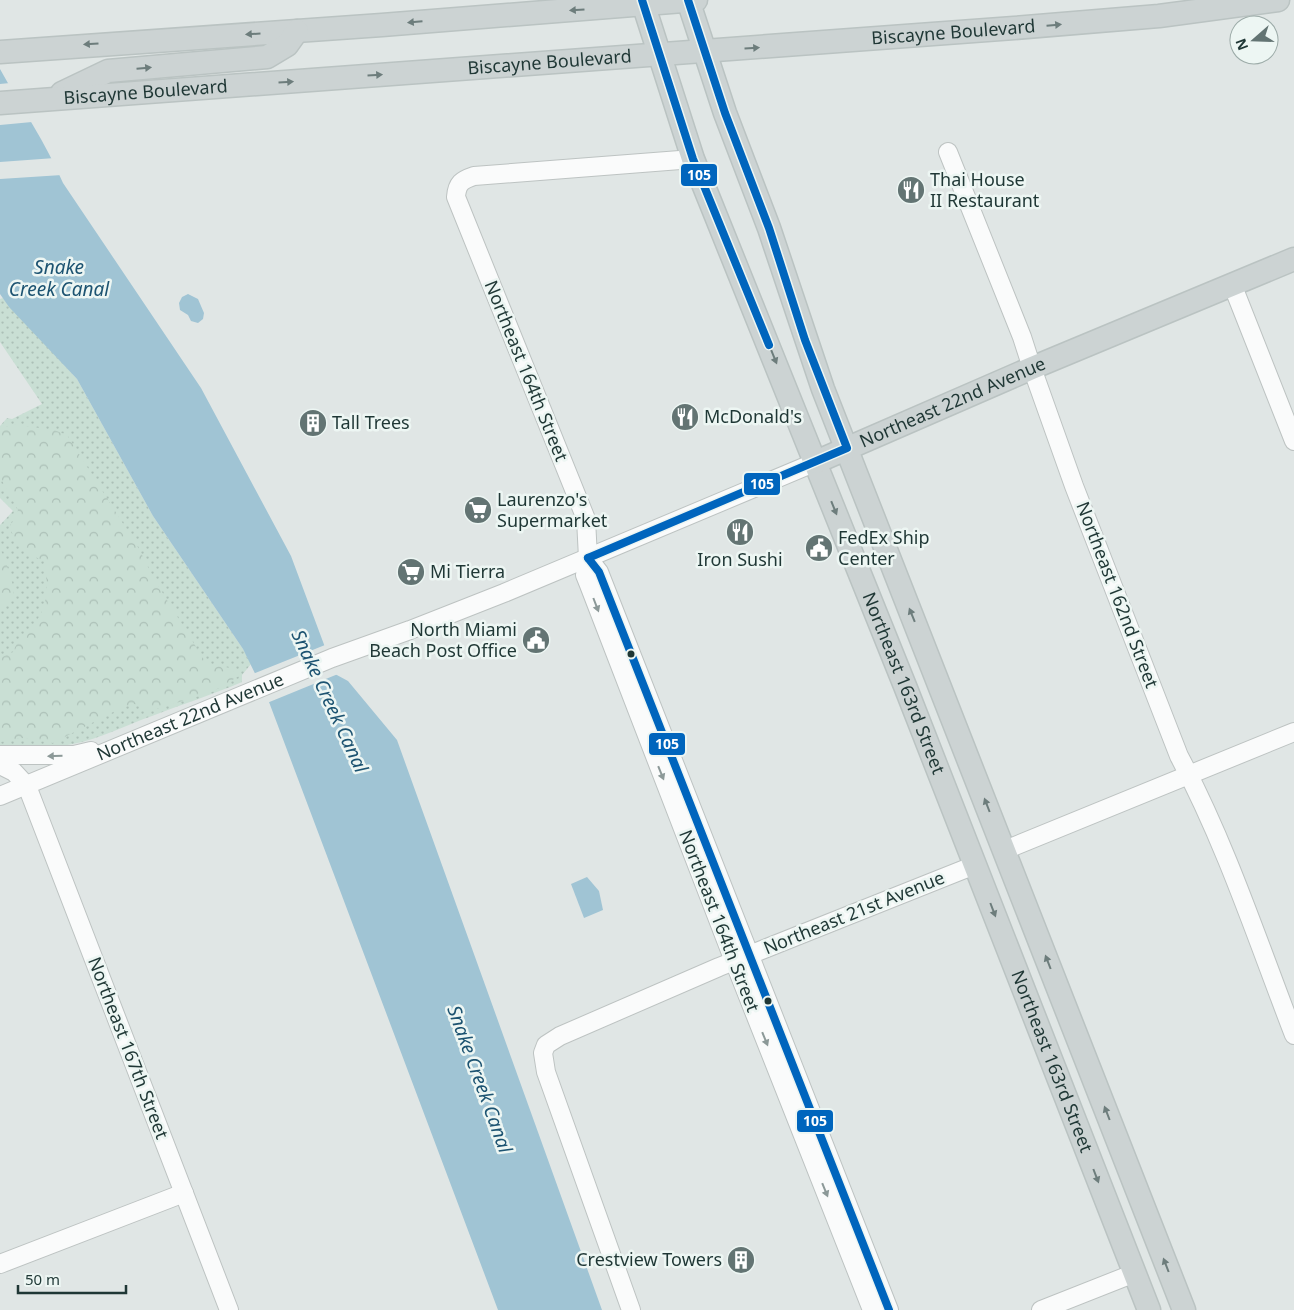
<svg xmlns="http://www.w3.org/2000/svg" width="1294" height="1310" viewBox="0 0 1294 1310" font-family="'Noto Sans',sans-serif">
<defs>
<pattern id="grass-dots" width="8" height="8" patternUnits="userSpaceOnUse" patternTransform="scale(1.25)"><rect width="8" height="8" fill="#c9dfd4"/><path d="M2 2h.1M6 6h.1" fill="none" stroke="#acc0b7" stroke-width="1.8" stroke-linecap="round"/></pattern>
<pattern id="forest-crowns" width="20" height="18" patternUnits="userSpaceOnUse" patternTransform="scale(1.25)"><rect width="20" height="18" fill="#c9dfd4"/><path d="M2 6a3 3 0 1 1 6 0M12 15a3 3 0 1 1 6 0" fill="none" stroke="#acc0b7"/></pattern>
</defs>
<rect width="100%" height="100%" fill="#e0e6e5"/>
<path fill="url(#grass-dots)" d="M 3,298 L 77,379 L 153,516 L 243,649 L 251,664 L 242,675 L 242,682 C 212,695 182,704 152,716 C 126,725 100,739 73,744 C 48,749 25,748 0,748 L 0,525 L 13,511 L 0,498 L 0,426 L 7,418 L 12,419 L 42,404 L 0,342 L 0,299 Z"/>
<g fill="url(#forest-crowns)">
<path d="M 11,424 L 54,430 L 67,435 L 139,549 L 154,579 L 206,663 L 230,668 L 239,676 L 212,692 L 150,711 L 135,704 L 123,707 L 53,743 L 22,738 L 0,742 L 0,658 L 13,652 C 21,634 22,638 33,625 C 50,607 47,584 45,561 C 23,552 16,551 10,525 L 15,519 L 18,510 L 0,477 L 0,431 Z"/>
<path d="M 0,550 C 5,556 6,561 8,569 C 14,590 20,595 0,612 Z"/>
</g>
<g fill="#a0c4d4">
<path d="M 0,69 C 21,107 46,143 63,183 L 201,388 L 291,556 L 335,674 L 348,681 L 397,740 L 602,1310 L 498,1310 L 269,702 L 243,649 L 153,516 L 77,379 L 9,307 L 0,294 Z"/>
<path d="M 188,294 L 198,299 L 204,313 L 203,319 L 198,323 L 191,321 L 188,315 L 180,310 L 179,303 L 182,297 Z"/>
<path d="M 587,877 L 599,891 L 603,910 L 584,918 L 571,884 Z"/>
</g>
<g fill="#e0e6e5">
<path d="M 10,83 L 32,122 L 0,125 L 0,84 Z"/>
<path d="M 55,158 L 62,175 L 0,179 L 0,162 Z"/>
<path d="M 325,645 L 338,674 L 267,703 L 253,674 Z"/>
</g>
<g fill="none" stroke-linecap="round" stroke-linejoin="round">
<defs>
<g id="minor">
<path d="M 948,152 L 1022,337 L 1032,368 L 1074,486 L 1179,756 C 1226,844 1258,942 1294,1035"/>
<path d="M 693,159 L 474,176 C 462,180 457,183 456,197 L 586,519 L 588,558 L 585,575 L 589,585 L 734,961 L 872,1310"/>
<path d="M 1232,284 L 1294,441"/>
<path d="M 588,558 L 599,572 L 889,1310"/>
<path d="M 0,755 L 74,755 L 91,751"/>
<path d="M 0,765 L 14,772 L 27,786 L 229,1310"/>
<path id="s1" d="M 0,796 L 332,658 L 410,630 L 504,593 L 816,462"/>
<path d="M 1005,850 L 1294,732"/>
<path d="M 0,1264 L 184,1193"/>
<path d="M 631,1310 L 546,1072 L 543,1053 L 546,1045 L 560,1036 L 719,967 L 975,865"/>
<path d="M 1041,1310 L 1135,1273"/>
</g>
<g id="major">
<path id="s2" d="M 642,0 L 693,159 L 905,686 L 1149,1310"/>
<path d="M 688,0 L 725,113 L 769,228 L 823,389 L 1184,1310"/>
<path d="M 0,52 L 382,25 L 696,0"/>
<path d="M 62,93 L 108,71 L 267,57 L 287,45 L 297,31"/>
<path id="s3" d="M 0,103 L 1014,28 L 1159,16 L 1278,0"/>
<path id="s4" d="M 816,462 L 1032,368 L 1294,259"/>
</g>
</defs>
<use href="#minor" stroke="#bdc3c2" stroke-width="20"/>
<use href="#major" stroke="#bac3c2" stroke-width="25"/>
<use href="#minor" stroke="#fafbfb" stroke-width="18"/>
<use href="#major" stroke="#ccd3d3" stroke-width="22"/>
<defs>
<g id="bus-1">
<path d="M 642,0 L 693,159 L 769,345"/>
<path d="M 588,558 L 599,572 L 889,1310"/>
<path d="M 588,558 L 847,448 L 805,340 L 769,228 L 725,113 L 688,0"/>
</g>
</defs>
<use href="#bus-1" stroke="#edf6f3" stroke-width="11"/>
<use href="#bus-1" stroke="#0065bd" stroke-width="8"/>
</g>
<defs><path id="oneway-solid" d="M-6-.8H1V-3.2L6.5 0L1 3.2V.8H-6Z" transform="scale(1.25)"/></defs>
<g fill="#6d7d7c">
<use href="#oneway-solid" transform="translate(577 10) rotate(176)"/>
<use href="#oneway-solid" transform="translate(415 22) rotate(175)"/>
<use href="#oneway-solid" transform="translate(1054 25) rotate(-5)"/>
<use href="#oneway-solid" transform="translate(253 34) rotate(176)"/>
<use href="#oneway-solid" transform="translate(91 44) rotate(176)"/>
<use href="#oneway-solid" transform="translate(752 48) rotate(-4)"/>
<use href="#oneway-solid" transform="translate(144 68) rotate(-5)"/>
<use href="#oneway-solid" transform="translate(375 75) rotate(-4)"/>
<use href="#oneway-solid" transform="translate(286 82) rotate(-4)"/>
<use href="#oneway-solid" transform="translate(774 357) rotate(68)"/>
<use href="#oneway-solid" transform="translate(834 508) rotate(68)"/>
<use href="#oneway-solid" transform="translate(912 615) rotate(-112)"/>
<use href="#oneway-solid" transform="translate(987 805) rotate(-111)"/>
<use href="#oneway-solid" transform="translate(993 910) rotate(69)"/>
<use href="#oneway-solid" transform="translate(1048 962) rotate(-111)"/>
<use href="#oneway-solid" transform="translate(1107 1113) rotate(-111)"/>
<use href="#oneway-solid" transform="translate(1096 1176) rotate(69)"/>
<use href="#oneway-solid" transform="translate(1166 1265) rotate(-111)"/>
</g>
<g fill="#8c9998">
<use href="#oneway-solid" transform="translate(596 605) rotate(69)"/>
<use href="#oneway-solid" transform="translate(55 756) rotate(178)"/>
<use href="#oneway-solid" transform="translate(661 773) rotate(68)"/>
<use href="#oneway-solid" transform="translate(765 1039) rotate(68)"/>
<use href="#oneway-solid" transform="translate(825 1190) rotate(68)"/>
</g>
<defs>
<symbol id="restaurant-disc" viewBox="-11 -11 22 22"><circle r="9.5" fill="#637473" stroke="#edf6f3"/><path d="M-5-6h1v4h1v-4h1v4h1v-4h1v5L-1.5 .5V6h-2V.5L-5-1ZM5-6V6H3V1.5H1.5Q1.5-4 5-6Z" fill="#fff"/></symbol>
<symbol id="building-disc" viewBox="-11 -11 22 22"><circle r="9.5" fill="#637473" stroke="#edf6f3"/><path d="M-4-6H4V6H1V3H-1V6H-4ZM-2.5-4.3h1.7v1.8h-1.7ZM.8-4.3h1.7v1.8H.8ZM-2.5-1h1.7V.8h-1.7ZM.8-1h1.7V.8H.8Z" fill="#fff"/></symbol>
<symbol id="supermarket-disc" viewBox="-11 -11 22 22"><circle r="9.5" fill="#637473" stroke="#edf6f3"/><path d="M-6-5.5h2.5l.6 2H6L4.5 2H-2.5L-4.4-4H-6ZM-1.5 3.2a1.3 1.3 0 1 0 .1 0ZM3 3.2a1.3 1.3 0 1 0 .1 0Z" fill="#fff"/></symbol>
<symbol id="civic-disc" viewBox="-11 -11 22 22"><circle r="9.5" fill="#637473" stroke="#edf6f3"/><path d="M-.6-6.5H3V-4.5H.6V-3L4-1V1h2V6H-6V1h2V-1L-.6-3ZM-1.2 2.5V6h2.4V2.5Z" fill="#fff"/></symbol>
</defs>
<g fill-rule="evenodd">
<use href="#restaurant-disc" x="895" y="174" width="32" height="32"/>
<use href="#restaurant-disc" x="669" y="401" width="32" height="32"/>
<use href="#building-disc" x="297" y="407" width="32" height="32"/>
<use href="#supermarket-disc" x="462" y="494" width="32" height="32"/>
<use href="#restaurant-disc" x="724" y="516" width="32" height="32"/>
<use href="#civic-disc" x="803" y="532" width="32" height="32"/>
<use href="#supermarket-disc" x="395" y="556" width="32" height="32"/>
<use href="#civic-disc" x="520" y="624" width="32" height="32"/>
<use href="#building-disc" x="725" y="1244" width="32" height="32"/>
</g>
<g fill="#1f3735" stroke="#edf6f3" stroke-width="2">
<circle cx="631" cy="654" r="4.5"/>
<circle cx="768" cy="1001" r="4.5"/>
</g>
<g text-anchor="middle" stroke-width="5" stroke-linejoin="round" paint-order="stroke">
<g font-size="18" fill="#1f3735" stroke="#edf6f3">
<text dy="6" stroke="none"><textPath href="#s3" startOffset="956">Biscayne Boulevard</textPath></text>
<text dy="6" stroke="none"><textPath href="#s3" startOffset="551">Biscayne Boulevard</textPath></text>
<text dy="6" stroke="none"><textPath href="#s3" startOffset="146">Biscayne Boulevard</textPath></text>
<text transform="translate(526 371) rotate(68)" y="6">Northeast 164th Street</text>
<text dy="6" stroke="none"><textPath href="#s4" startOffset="149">Northeast 22nd Avenue</textPath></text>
<text transform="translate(1117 595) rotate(69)" y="6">Northeast 162nd Street</text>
<text dy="6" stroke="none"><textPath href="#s2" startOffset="732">Northeast 163rd Street</textPath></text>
<text dy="6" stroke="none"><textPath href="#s1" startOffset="206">Northeast 22nd Avenue</textPath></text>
<text transform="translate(854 913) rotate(-22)" y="6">Northeast 21st Avenue</text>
<text transform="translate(719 921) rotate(69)" y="6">Northeast 164th Street</text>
<text transform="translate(128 1048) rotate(69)" y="6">Northeast 167th Street</text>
<text dy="6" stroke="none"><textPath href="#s2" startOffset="1138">Northeast 163rd Street</textPath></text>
</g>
<g font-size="18" fill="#1f3735" stroke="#edf6f3" text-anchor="start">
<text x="930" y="186">Thai House<tspan x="930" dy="21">II Restaurant</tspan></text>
<text x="704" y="423">McDonald's</text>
<text x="332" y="429">Tall Trees</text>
<text x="497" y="506">Laurenzo's<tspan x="497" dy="21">Supermarket</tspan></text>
<text x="838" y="544">FedEx Ship<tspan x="838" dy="21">Center</tspan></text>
<text x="740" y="566" text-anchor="middle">Iron Sushi</text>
<text x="430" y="578">Mi Tierra</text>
<text x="517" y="636" text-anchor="end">North Miami<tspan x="517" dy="21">Beach Post Office</tspan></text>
<text x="722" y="1266" text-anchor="end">Crestview Towers</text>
</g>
<g font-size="19" font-style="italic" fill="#1c5371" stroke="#edf6f3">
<text x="59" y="274">Snake<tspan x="59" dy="22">Creek Canal</tspan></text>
<text transform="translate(330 701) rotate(65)" y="7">Snake Creek Canal</text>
<text transform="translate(480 1079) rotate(70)" y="7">Snake Creek Canal</text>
</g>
</g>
<g stroke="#edf6f3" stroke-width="2">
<rect x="680" y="163" width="38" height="24" rx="5" fill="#0065bd"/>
<rect x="743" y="472" width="38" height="24" rx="5" fill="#0065bd"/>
<rect x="648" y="732" width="38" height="24" rx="5" fill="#0065bd"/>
<rect x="796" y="1109" width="38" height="24" rx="5" fill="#0065bd"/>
</g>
<g font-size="14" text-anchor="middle" font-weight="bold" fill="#fff">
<text x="699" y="180">105</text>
<text x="762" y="489">105</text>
<text x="667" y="749">105</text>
<text x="815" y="1126">105</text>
</g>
<g transform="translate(1254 40) rotate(250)"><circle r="24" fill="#edf6f3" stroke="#9baaa7"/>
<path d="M0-4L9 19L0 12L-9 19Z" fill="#637473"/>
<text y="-8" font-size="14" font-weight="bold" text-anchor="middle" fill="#1f3735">N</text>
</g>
<path d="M18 1285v8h108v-8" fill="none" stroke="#1f3735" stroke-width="2.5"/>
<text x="25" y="1285" font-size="15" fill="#1f3735" stroke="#edf6f3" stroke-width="4" paint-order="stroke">50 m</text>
</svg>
